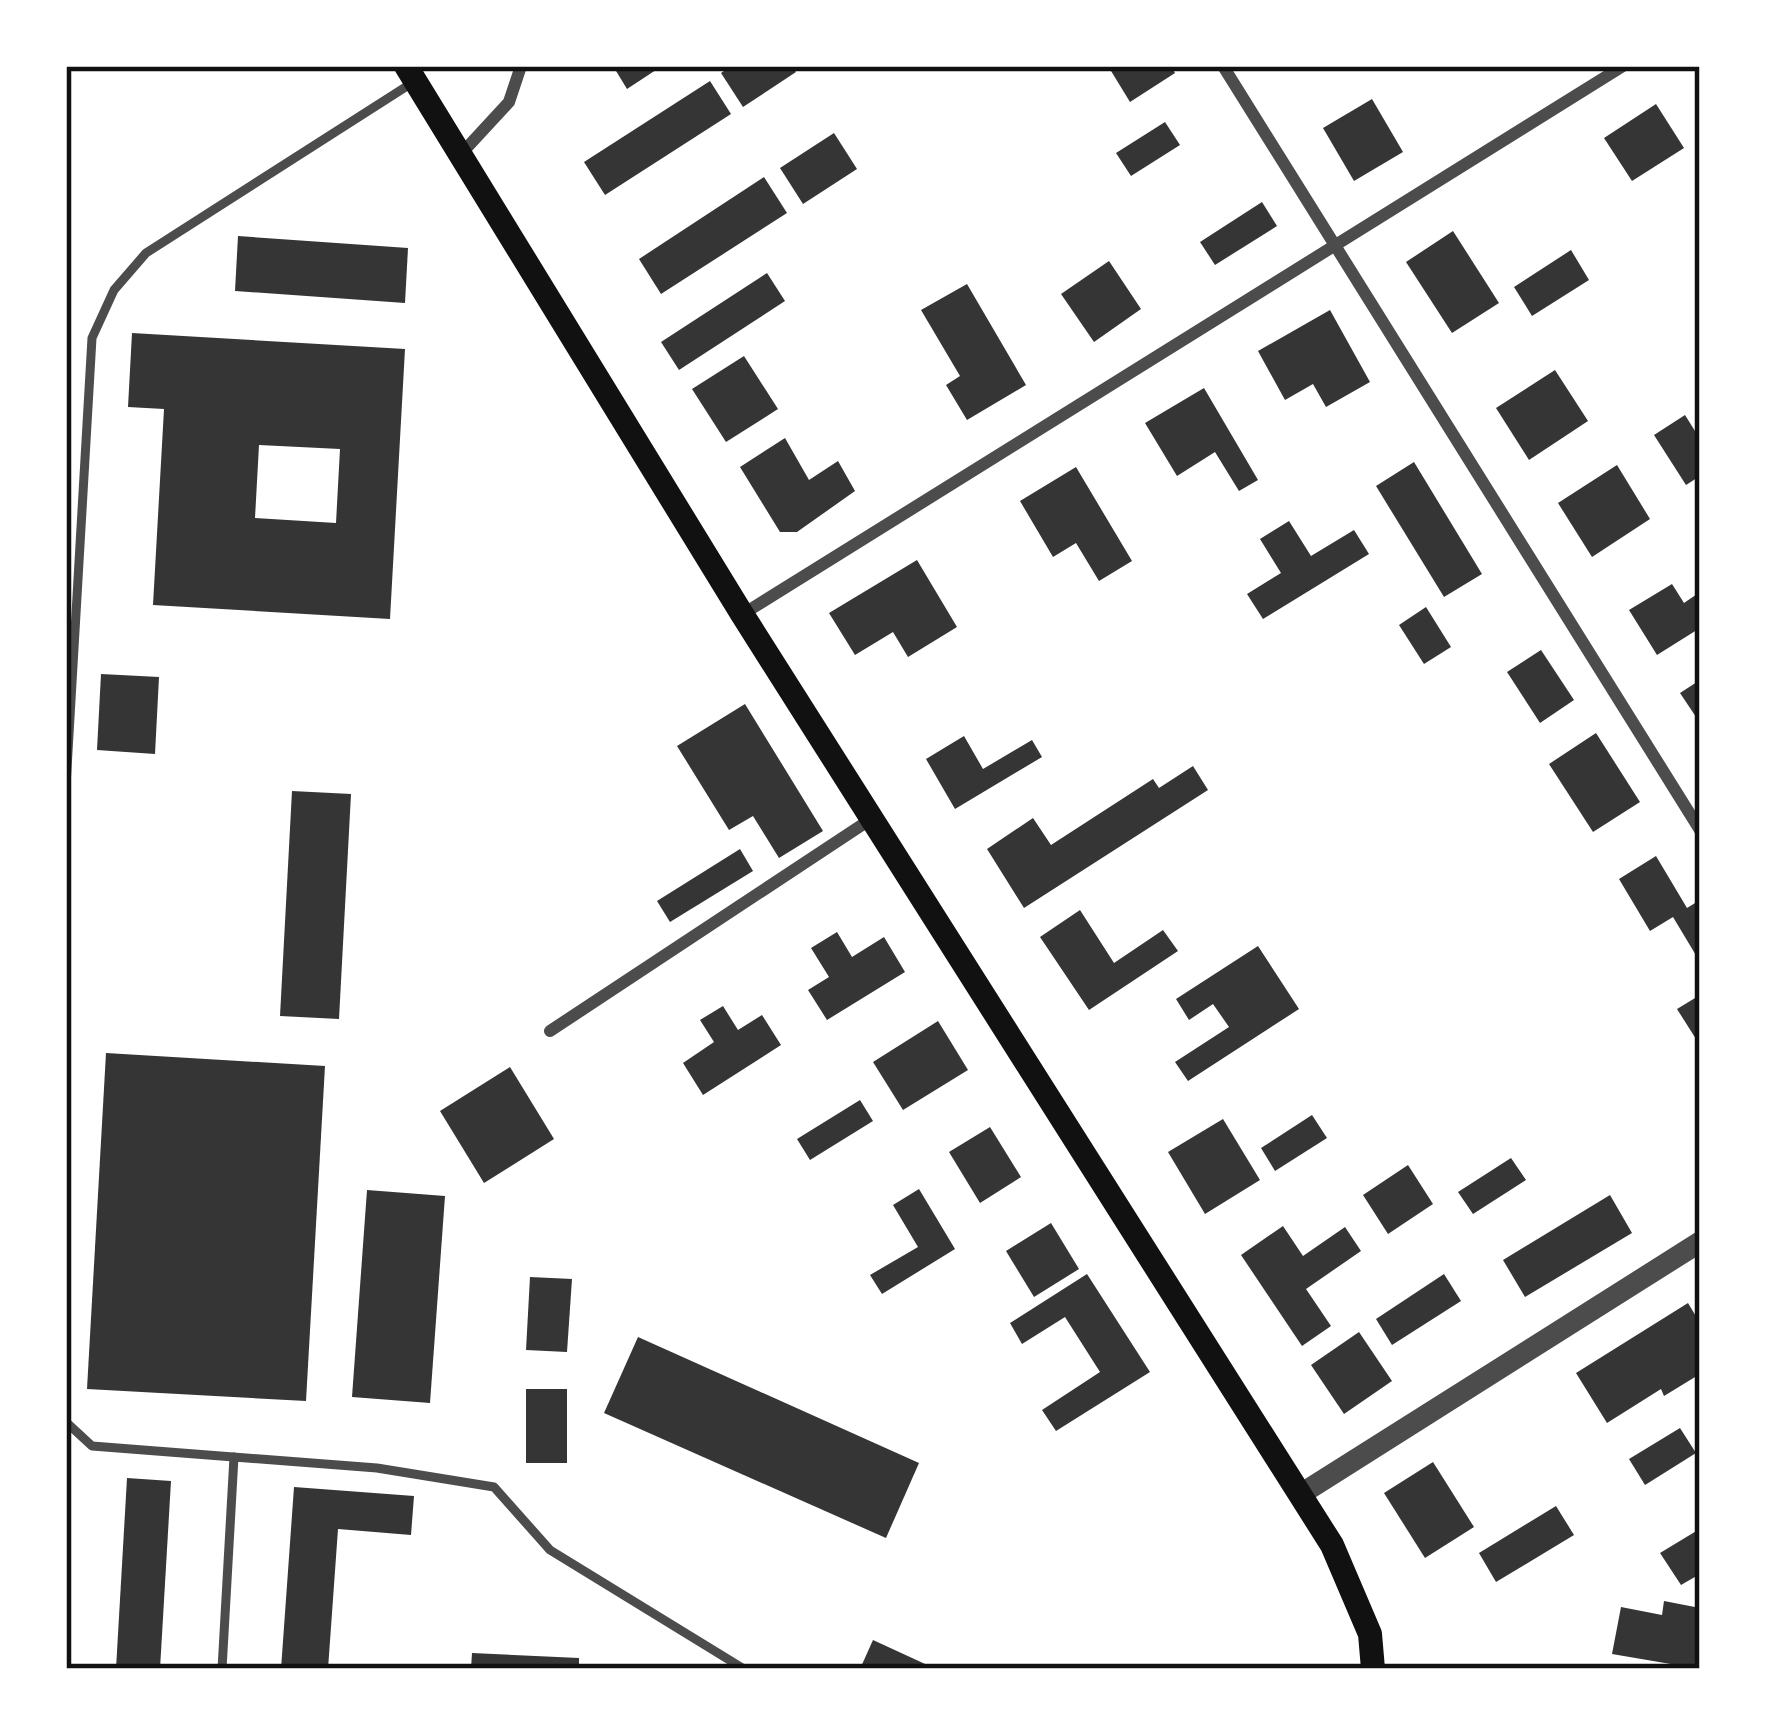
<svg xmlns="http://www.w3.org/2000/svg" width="1766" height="1735" viewBox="0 0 1766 1735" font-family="'Noto Serif',serif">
<rect width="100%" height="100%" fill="#fff"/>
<g fill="#353535" fill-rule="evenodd">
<path d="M 613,66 L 662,66 L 627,89 Z"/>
<path d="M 731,66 L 792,66 L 796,72 L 743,107 L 721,73 Z"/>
<path d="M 1108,66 L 1171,66 L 1175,73 L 1130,102 Z"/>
<path d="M 710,81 L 731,114 L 605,195 L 584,162 Z"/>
<path d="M 1372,99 L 1403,152 L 1354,181 L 1323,128 Z"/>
<path d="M 1656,104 L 1684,148 L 1632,181 L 1604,138 Z"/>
<path d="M 1165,122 L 1180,145 L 1131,176 L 1116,153 Z"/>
<path d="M 834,133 L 857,169 L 803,204 L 780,168 Z"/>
<path d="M 764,177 L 787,213 L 661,294 L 639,259 Z"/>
<path d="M 1262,202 L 1277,226 L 1215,265 L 1200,242 Z"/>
<path d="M 1453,231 L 1499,303 L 1452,333 L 1406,262 Z"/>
<path d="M 238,236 L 408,248 L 405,303 L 235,291 Z"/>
<path d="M 1571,250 L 1589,280 L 1532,316 L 1514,287 Z"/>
<path d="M 1109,261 L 1141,309 L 1094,342 L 1061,294 Z"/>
<path d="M 767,273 L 785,301 L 679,370 L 661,342 Z"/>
<path d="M 967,284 L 1026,385 L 967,420 L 946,385 L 960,376 L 921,310 Z"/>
<path d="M 1330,310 L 1370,382 L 1326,407 L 1313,384 L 1285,400 L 1258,351 Z"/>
<path d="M 132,333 L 405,349 L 390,619 L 153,605 L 164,409 L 128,407 ZM 259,445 L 340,449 L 336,523 L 255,518 Z"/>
<path d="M 744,356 L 778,409 L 726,442 L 692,389 Z"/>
<path d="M 1555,370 L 1588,421 L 1529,460 L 1496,408 Z"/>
<path d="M 1204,388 L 1258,480 L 1239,491 L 1215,452 L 1177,476 L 1145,423 Z"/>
<path d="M 1685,415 L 1700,439 L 1700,476 L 1686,485 L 1654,435 Z"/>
<path d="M 785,438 L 809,480 L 838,461 L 855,491 L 797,532 L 780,532 L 740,467 Z"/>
<path d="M 1414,462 L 1482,574 L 1444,597 L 1376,486 Z"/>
<path d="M 1617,465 L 1650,519 L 1592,557 L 1558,503 Z"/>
<path d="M 1076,467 L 1132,561 L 1099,581 L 1076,543 L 1053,557 L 1020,501 Z"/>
<path d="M 1289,521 L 1311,556 L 1354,530 L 1369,554 L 1263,619 L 1247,594 L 1281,573 L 1260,539 Z"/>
<path d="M 917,560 L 957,627 L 908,657 L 893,632 L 855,655 L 829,613 Z"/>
<path d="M 1672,584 L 1684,603 L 1700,592 L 1700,628 L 1657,655 L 1629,610 Z"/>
<path d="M 1426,607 L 1451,647 L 1424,664 L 1399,625 Z"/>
<path d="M 1541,650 L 1574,700 L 1540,723 L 1507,672 Z"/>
<path d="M 101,674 L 159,677 L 155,754 L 97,750 Z"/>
<path d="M 1700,680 L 1700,723 L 1680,693 Z"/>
<path d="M 745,704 L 823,831 L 779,858 L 753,816 L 729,830 L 677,746 Z"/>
<path d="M 1596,733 L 1640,802 L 1593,832 L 1549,764 Z"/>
<path d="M 964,736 L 983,769 L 1032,740 L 1042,757 L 955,809 L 926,759 Z"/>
<path d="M 1193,766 L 1208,790 L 1024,908 L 987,849 L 1033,818 L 1051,845 L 1153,779 L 1159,788 Z"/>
<path d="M 292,791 L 351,794 L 339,1019 L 280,1016 Z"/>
<path d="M 740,849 L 753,871 L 670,922 L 657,901 Z"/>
<path d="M 1656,856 L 1687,908 L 1700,900 L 1700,962 L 1673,917 L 1650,931 L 1619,879 Z"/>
<path d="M 1080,910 L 1114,963 L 1163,930 L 1178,951 L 1089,1010 L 1040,937 Z"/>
<path d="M 837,932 L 852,957 L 884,937 L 905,972 L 827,1020 L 808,990 L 829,977 L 811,948 Z"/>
<path d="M 1258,946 L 1299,1009 L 1188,1081 L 1175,1062 L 1229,1027 L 1213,1004 L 1189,1020 L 1176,999 Z"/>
<path d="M 1700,995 L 1700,1037 L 1696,1039 L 1677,1009 Z"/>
<path d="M 723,1006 L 738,1030 L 762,1015 L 781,1045 L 703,1095 L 683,1063 L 714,1042 L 700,1020 Z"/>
<path d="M 938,1021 L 968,1070 L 903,1110 L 873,1062 Z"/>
<path d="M 106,1053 L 325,1066 L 306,1401 L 87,1389 Z"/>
<path d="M 510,1067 L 554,1139 L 484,1183 L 440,1111 Z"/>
<path d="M 860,1100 L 873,1121 L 810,1160 L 797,1139 Z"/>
<path d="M 1312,1115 L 1327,1138 L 1275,1171 L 1261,1148 Z"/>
<path d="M 1223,1119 L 1260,1180 L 1205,1214 L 1168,1152 Z"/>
<path d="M 990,1127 L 1021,1177 L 980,1203 L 949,1152 Z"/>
<path d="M 1511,1158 L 1526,1180 L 1473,1214 L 1458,1192 Z"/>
<path d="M 1408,1165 L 1433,1204 L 1388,1234 L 1363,1195 Z"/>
<path d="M 919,1189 L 955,1249 L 882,1294 L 870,1275 L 918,1247 L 893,1205 Z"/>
<path d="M 367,1190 L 445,1196 L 430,1403 L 352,1397 Z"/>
<path d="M 1610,1195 L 1632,1233 L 1525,1297 L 1503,1260 Z"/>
<path d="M 1051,1223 L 1079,1269 L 1034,1297 L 1006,1251 Z"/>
<path d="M 1283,1226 L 1303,1256 L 1345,1227 L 1361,1251 L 1306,1289 L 1331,1326 L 1302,1346 L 1241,1255 Z"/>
<path d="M 1087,1274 L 1150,1372 L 1056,1431 L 1042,1410 L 1100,1372 L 1065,1317 L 1022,1344 L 1010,1323 Z"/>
<path d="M 1444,1274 L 1461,1301 L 1392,1345 L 1376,1319 Z"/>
<path d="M 530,1277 L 572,1279 L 567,1352 L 526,1350 Z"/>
<path d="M 1688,1303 L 1700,1323 L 1700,1374 L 1664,1396 L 1661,1389 L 1607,1423 L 1576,1373 Z"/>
<path d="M 1359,1332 L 1392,1381 L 1344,1414 L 1311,1365 Z"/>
<path d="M 638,1337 L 919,1463 L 886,1538 L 604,1413 Z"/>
<rect x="526" y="1389" width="41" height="74"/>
<path d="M 1680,1428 L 1696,1453 L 1645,1485 L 1629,1459 Z"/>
<path d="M 1433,1462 L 1474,1527 L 1425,1558 L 1384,1493 Z"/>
<path d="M 127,1478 L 171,1481 L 160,1669 L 116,1669 Z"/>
<path d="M 294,1487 L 414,1496 L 411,1535 L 338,1529 L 328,1669 L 281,1669 Z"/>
<path d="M 1556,1506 L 1574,1535 L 1496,1582 L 1479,1553 Z"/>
<path d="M 1698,1530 L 1700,1574 L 1681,1585 L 1660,1553 Z"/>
<path d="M 1664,1601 L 1700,1608 L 1700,1669 L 1612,1654 L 1621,1607 L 1662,1615 Z"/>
<path d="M 873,1640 L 936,1669 L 860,1669 Z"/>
<path d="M 472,1653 L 579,1658 L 579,1669 L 471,1669 Z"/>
</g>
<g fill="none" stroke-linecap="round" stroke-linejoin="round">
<g stroke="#4c4c4c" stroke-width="9">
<path d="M 66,786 L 92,338 L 114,290 L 146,253 L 415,81"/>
<path d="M 66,1422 L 92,1446 L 377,1468 L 494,1487 L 550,1550 L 744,1669"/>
<path d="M 222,1669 L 234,1457"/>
</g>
<g stroke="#4c4c4c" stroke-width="12">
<path d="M 1223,66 L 1700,830"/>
<path d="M 461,154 L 509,102 L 521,66"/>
<path d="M 743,614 L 1623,66"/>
<path d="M 550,1031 L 871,819"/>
</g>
<path stroke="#4c4c4c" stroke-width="21" d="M 1301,1494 L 1700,1242"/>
<path stroke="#111" stroke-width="24" d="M 406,66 L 742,614 L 1332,1545 L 1370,1634 L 1373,1669"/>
</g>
<rect width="1766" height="1735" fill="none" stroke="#ffffff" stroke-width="138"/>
<rect x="69" y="69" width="1628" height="1597" fill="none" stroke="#111" stroke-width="4.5"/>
</svg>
